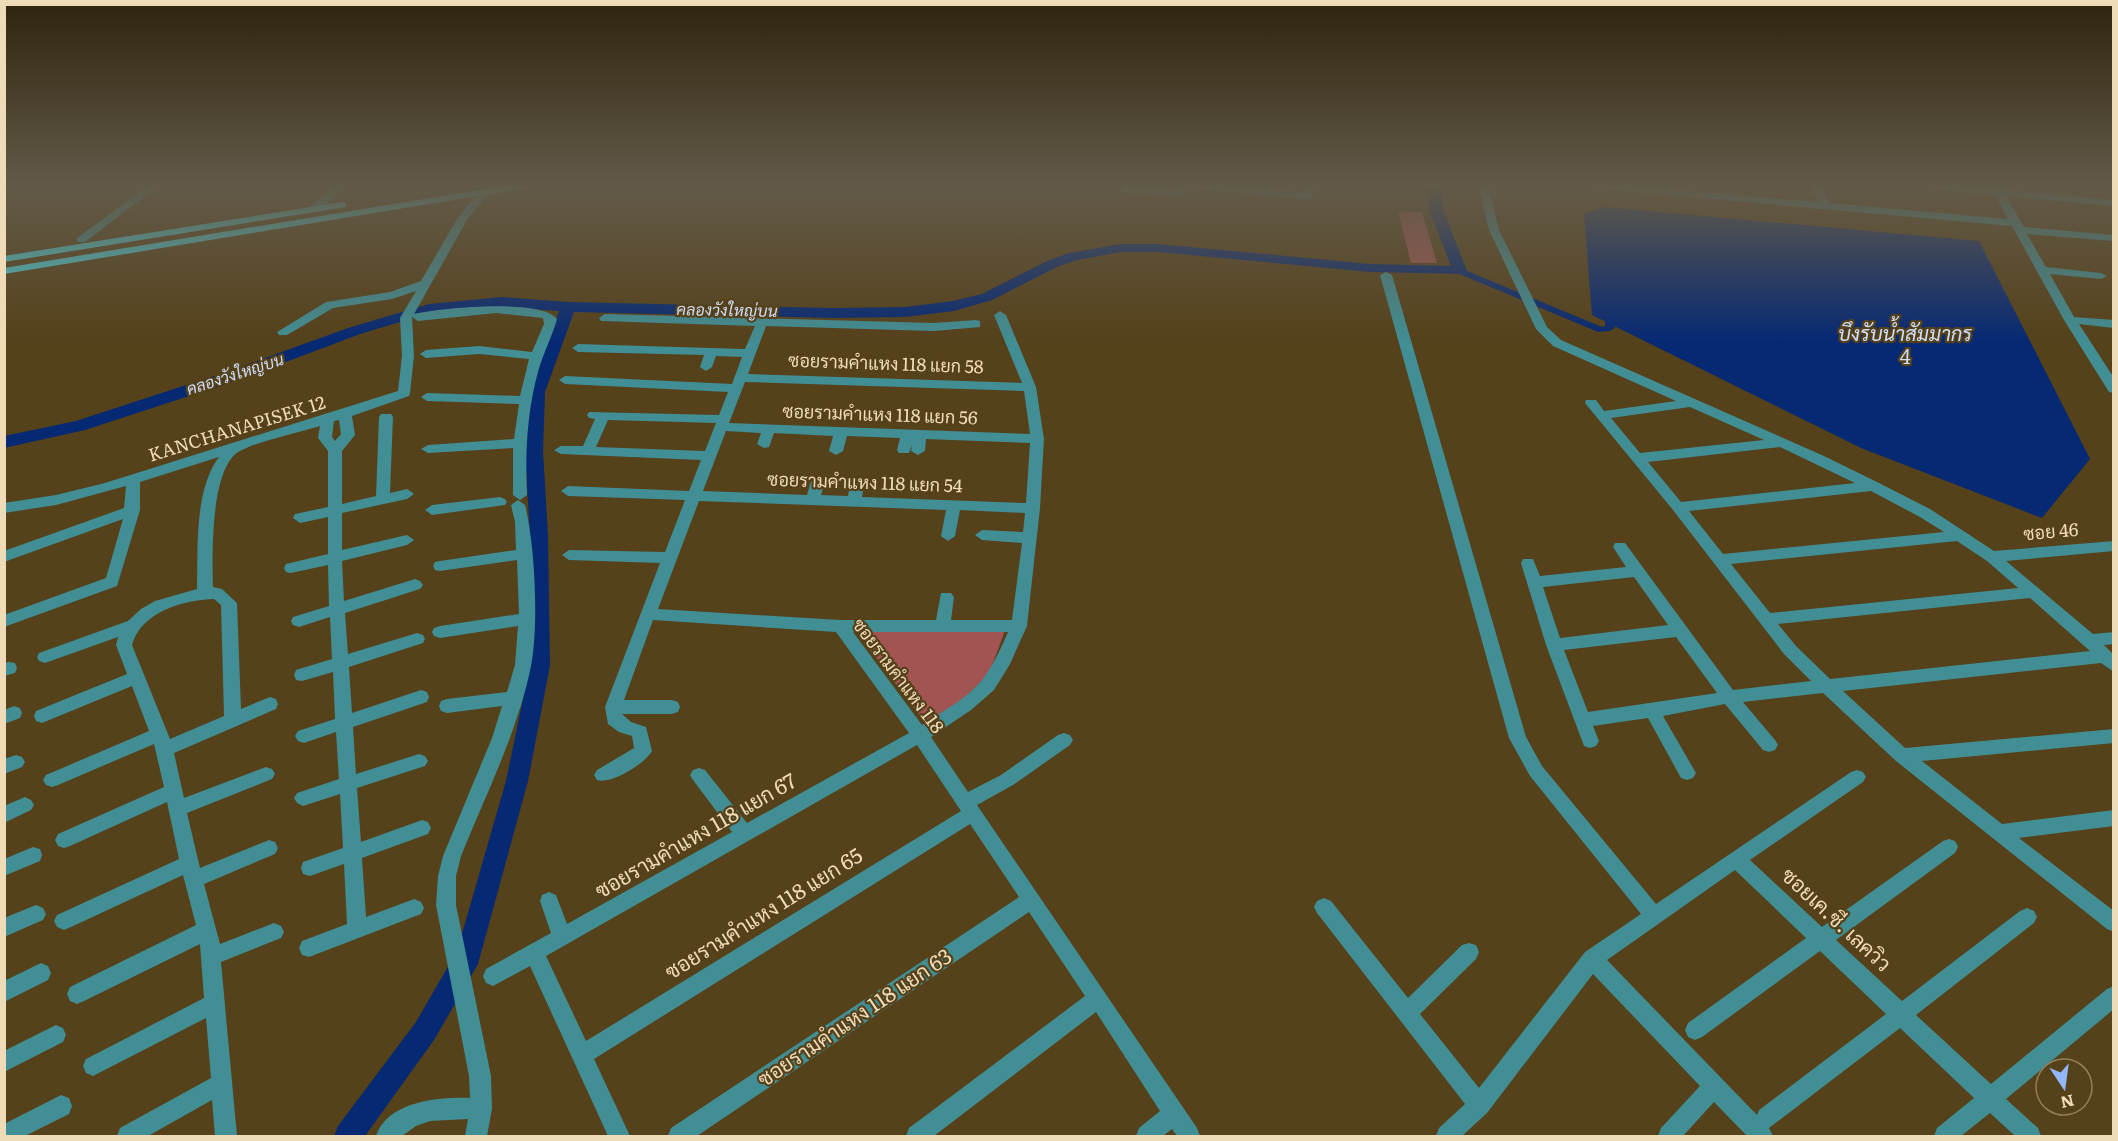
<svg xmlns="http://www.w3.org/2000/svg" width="2118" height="1141" viewBox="0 0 2118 1141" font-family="Literata,Sarabun,serif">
<rect width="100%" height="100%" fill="#55411a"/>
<g fill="#a15452">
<path d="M 1398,211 L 1422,212 L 1437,263 L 1411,263 Z"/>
<path d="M 855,629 L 1005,630 C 1000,643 996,657 990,670 C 978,694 948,712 925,723 Z"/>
</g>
<path fill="#062974" d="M 1604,207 L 1979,241 L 2090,459 L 2042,518 L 1861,448 L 1592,315 L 1584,214 Z"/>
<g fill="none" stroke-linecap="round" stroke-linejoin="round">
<path fill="#062974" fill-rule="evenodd" d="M 1460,268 L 1602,327 L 1605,326 L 1605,321 L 1611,321 L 1615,328 L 1610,331 L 1598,332 L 1457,273 L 1455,271 Z"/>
<path fill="#062974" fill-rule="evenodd" d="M 1426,184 L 1440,184 L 1444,212 L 1467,271 L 1465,274 L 1370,272 L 1158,252 L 1121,252 L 1077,260 L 1057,267 L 992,300 L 954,311 L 905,317 L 833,318 L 574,312 L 545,392 L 543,451 L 548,537 L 550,665 L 528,781 L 478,964 L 434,1040 L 365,1136 L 334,1136 L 338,1126 L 416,1022 L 457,951 L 506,781 L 530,665 L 530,537 L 525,451 L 529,392 L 559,311 L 502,307 L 430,313 L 360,334 L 241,379 L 85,430 L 4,448 L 4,436 L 76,421 L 229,371 L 348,328 L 429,304 L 502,297 L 568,302 L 833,308 L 905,307 L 953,301 L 982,294 L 1047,261 L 1069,253 L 1121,244 L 1158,244 L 1370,264 L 1451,266 L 1430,212 Z"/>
<g fill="#418e94" fill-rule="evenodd">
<path d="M 150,184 L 161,184 L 85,242 L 77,242 L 77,238 Z"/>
<path d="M 338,184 L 349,184 L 316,212 L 308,212 L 308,208 Z"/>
<path d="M 1178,184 L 1204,184 L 1303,192 L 1304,184 L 1314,184 L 1313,196 L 1308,199 L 1187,188 L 1185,195 L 1181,196 L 1126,193 L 1121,190 L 1126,187 L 1177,190 Z"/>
<path d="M 1478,184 L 1488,184 L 1499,230 L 1547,327 L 1561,340 L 1824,456 L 1879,483 L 1930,509 L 1994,551 L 2114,541 L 2114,551 L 2006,561 L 2093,634 L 2114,632 L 2114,644 L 2104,645 L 2114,655 L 2114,672 L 2101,663 L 1843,691 L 1905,748 L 2114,729 L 2114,743 L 1922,761 L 2002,824 L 2114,810 L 2114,826 L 2019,838 L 2114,911 L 2114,932 L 2107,929 L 1896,761 L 1823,693 L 1743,702 L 1775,740 L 1778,745 L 1775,750 L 1769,752 L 1763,750 L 1725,704 L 1663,716 L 1696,773 L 1693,778 L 1687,780 L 1681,778 L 1648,718 L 1593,726 L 1599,741 L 1596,746 L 1590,748 L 1584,746 L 1546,645 L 1521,563 L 1523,559 L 1533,559 L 1540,576 L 1626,567 L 1613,547 L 1615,543 L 1625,543 L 1733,690 L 1811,681 L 1784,654 L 1673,510 L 1585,403 L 1586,400 L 1596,400 L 1604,411 L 1676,401 L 1553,346 L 1536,329 L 1489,230 ZM 1690,407 L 1764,440 L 1640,453 L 1611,418 ZM 1780,447 L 1855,483 L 1681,502 L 1648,462 ZM 1871,491 L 1920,517 L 1944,532 L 1723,554 L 1689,511 ZM 1957,541 L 1987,561 L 2018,588 L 1770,613 L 1731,564 ZM 1634,577 L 1668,625 L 1560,638 L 1543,587 ZM 2030,598 L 2090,651 L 1830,679 L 1796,646 L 1778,624 ZM 1676,637 L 1717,693 L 1588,712 L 1564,650 Z"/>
<path d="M 1575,184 L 1611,184 L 1819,202 L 1808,184 L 1818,184 L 1830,203 L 2008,219 L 1995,195 L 1917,187 L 1912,184 L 1946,184 L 1991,188 L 1989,184 L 1999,184 L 2002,189 L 2114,200 L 2114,206 L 2006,196 L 2024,227 L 2114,235 L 2114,241 L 2027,234 L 2046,267 L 2101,273 L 2107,276 L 2101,279 L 2050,274 L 2074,317 L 2114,320 L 2114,328 L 2079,324 L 2114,378 L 2114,393 L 2109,392 L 2064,320 L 2012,226 L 1580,187 Z"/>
<path d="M 485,188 L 490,191 L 467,220 L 414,314 C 440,308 541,298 557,319 C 552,337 543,353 538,372 C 527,412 525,453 527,495 L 520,500 L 513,495 L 513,448 L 428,453 L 421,449 L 428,445 L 514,439 L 519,404 L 427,401 L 421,397 L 427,393 L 520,396 L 529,359 L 479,354 L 426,358 L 420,354 L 426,350 L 479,346 L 532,352 L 544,324 L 543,318 L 496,313 L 418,321 L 412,317 L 414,356 L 410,393 L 409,396 L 352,416 L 355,435 L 342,451 L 342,504 L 376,496 L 379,417 L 381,414 L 391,414 L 393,417 L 390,493 L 407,489 L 414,494 L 407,499 L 342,513 L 342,550 L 407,535 L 414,540 L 407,545 L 342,561 L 344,601 L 415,579 L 420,581 L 423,585 L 420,589 L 345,613 L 348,654 L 417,633 L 423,635 L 425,639 L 423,643 L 349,667 L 352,713 L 421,690 L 427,692 L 429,697 L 427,702 L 353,727 L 356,774 L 419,754 L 425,756 L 428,761 L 425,766 L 357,788 L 361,842 L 422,820 L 428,822 L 431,828 L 428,834 L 362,858 L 366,917 L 414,899 L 421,902 L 424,908 L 421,914 L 309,957 L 302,955 L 299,948 L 302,941 L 347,924 L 344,864 L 310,876 L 303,874 L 301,868 L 303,862 L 343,848 L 340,794 L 303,806 L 297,803 L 294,798 L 297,793 L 339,779 L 336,732 L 304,743 L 298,741 L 295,736 L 298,731 L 335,719 L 333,672 L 302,681 L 296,680 L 294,675 L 296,670 L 332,659 L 330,617 L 299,627 L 293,625 L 291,621 L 293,617 L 329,606 L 328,565 L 291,573 L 286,572 L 284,568 L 286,564 L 328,554 L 328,517 L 300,523 L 293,518 L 295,514 L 328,507 L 328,451 L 318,438 L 320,426 C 298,433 259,441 240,451 C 210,466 212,558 213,587 L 222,589 L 237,603 L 241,709 L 270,697 L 276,699 L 278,704 L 276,709 L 174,753 L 184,798 L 266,767 L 272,769 L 275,774 L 272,779 L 187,813 L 200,868 L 269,840 L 275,842 L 278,848 L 275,854 L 204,884 L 220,944 L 274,923 L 281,926 L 284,932 L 281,938 L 221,962 L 237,1136 L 215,1136 L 212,1100 L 148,1136 L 117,1136 L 120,1128 L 211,1078 L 206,1018 L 93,1076 L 86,1073 L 83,1066 L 86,1059 L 204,998 L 200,944 L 84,1001 L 77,1004 L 70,1001 L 67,994 L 70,987 L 196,925 L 183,875 L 71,927 L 64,930 L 57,927 L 54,921 L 57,915 L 179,859 L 167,802 L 70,846 L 64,848 L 58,846 L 55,840 L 58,834 L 164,787 L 154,744 L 58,785 L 52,787 L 46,785 L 43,780 L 46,775 L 149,731 L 132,686 L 42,723 L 36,721 L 34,716 L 36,711 L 127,674 L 116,645 L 118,637 L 45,663 L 39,661 L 37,657 L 39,653 L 128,621 L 141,609 L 155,601 L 197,589 C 198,550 194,490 219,457 L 140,482 L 140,510 L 117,586 L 4,627 L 4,615 L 106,578 L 123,519 L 4,562 L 4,551 L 124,508 L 126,486 L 56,505 L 4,513 L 4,503 L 56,495 L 105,483 L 398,391 L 402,356 L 400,318 L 416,291 L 392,299 L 333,308 L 287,335 L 279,335 L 277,332 L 326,302 L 390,292 L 421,281 L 457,219 L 481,189 ZM 339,420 L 341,434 L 335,441 L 332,437 L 334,421 ZM 214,599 L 221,605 L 224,716 L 170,739 L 132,645 C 141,612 183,600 214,599 Z"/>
<path d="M 1386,272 L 1392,275 L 1526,737 L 1542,766 L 1656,904 L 1851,772 L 1857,770 L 1863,772 L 1866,777 L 1863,782 L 1750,860 L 1822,927 L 1943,841 L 1949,839 L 1955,841 L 1958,847 L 1955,853 L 1836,940 L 1902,1001 L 2020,911 L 2027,908 L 2034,911 L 2037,917 L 2034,923 L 1916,1015 L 1991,1084 L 2107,989 L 2114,986 L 2114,1009 L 2006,1099 L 2038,1128 L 2041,1136 L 2015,1136 L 1990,1113 L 1961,1136 L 1934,1136 L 1937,1128 L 1974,1098 L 1900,1028 L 1769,1128 L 1773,1136 L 1747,1136 L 1714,1102 L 1683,1136 L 1658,1136 L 1661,1128 L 1700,1086 L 1593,974 L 1487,1113 L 1462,1136 L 1436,1136 L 1439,1128 L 1465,1104 L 1317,913 L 1314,907 L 1317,901 L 1324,898 L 1331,901 L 1408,998 L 1462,945 L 1469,943 L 1476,945 L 1479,952 L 1476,959 L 1420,1014 L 1479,1088 L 1585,952 L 1641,914 L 1530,776 L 1509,738 L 1380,275 ZM 1735,870 L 1806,938 L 1688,1023 L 1685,1030 L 1688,1037 L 1695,1040 L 1702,1037 L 1820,951 L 1886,1014 L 1759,1110 L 1757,1115 L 1607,960 Z"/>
<path d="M 1000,311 L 1006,315 L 1036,387 L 1044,439 L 1040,508 L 1027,626 L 1010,664 L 994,690 L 971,710 L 931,737 L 968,792 L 1001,775 L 1058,735 L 1064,733 L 1070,735 L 1073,740 L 1070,745 L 1013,785 L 977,805 L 1197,1128 L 1200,1136 L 1177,1136 L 1172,1129 L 1163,1136 L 1136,1136 L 1139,1128 L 1160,1111 L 1096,1012 L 934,1136 L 906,1136 L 909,1128 L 1085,996 L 1029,912 L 697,1136 L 668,1136 L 671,1128 L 1019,897 L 970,824 L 594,1059 L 630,1136 L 608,1136 L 530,966 L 493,986 L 486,983 L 483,976 L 486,969 L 551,933 L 540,901 L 542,895 L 549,892 L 556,895 L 567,924 L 732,832 L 693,780 L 690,775 L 693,770 L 699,768 L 705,770 L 747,823 L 909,733 L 836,632 L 653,620 L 624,700 L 672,700 L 678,702 L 680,707 L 678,712 L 672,714 L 622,714 L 631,722 L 646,727 L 652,751 C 645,764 610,785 597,780 L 594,775 L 597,770 L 634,748 L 632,736 L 619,732 L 608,724 L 605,707 L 660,563 L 569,560 L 562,555 L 569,550 L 665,552 L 685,500 L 568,496 L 561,491 L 568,486 L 689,491 L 701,460 L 561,454 L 554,450 L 561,446 L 583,446 L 595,419 L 589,418 L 587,415 L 589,412 L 719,415 L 728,392 L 565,384 L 559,380 L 565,376 L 732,384 L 742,357 L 716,356 L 712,367 L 706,371 L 700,367 L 704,355 L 578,352 L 572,348 L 578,344 L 745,349 L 755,326 L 601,321 L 599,318 L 605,314 L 934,323 L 976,320 L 980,321 L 980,327 L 934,331 L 766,326 L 748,374 L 1022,383 L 994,315 ZM 745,382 L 1024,391 L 1030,434 L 729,423 ZM 608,420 L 716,423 L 705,451 L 596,447 ZM 726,431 L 761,433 L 757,444 L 764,448 L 769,447 L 774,433 L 833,436 L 829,451 L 836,455 L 843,451 L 847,436 L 900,438 L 897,450 L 899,453 L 909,453 L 912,445 L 911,451 L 918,455 L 925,451 L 926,439 L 1030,443 L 1026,503 L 862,497 L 864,485 L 857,480 L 850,485 L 848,496 L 821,495 L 825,481 L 818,476 L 811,481 L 807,495 L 703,491 ZM 699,501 L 946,510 L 941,536 L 948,541 L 955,536 L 960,510 L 1025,513 L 1023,532 L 982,530 L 975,535 L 982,540 L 1022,543 L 1012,620 L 951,620 L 954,597 L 951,593 L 941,593 L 936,620 L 840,620 L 658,609 ZM 853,632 L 1008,632 C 1001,648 994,664 983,679 C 968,698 943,711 922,725 ZM 917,745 L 961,811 L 586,1041 L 546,956 Z"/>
<path d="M 500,497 L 505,499 L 507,502 L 505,505 L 432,515 L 425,510 L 432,505 Z"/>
<path d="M 518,500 L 525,505 C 535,545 539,625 531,666 C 518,731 486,794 461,856 L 456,876 L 456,905 L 491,1076 L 492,1109 L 487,1136 L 465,1136 L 468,1119 L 430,1121 L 416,1126 L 402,1136 L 376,1136 C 388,1101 439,1097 470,1098 L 469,1076 L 436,905 L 438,876 L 443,856 L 492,738 L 502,706 L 447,713 L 441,711 L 439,706 L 441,701 L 447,699 L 507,692 L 515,665 L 518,626 L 440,638 L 434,636 L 432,632 L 434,628 L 440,626 L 519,614 L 517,560 L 440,571 L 435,570 L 433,566 L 435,562 L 440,561 L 516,550 L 515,522 L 511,505 Z"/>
<path d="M 9,662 L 15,663 L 17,668 L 15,673 L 4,676 L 4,663 Z"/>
<path d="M 14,706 L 20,708 L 22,713 L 20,718 L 4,724 L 4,710 Z"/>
<path d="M 16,755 L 22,757 L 25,762 L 22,767 L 4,774 L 4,759 Z"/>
<path d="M 25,797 L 31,800 L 34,805 L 31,810 L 4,823 L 4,806 Z"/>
<path d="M 33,847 L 40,849 L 42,855 L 40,861 L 4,876 L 4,859 Z"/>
<path d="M 36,905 L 43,908 L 46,914 L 43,920 L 4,937 L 4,918 Z"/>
<path d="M 41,963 L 48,966 L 51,973 L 48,980 L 4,1002 L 4,981 Z"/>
<path d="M 56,1025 L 63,1028 L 66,1035 L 63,1042 L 4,1072 L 4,1051 Z"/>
<path d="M 61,1095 L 69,1098 L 72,1106 L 69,1114 L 25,1136 L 4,1136 L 4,1124 Z"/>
</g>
<g fill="#4ad0da" fill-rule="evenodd">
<path d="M 515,184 L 537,184 L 532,187 L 4,274 L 4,268 Z"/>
<path d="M 342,202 L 346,203 L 346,207 L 4,262 L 4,256 Z"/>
</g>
</g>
<linearGradient id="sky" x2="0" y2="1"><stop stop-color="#2f240e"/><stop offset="0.54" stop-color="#625a49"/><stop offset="1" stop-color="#625a49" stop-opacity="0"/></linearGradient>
<rect width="2118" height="343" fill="url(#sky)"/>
<g text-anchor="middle" stroke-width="4.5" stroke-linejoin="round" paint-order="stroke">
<g font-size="16" font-style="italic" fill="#d0dff9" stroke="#55411a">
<text transform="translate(727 310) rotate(1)" y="6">คลองวังใหญ่บน</text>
<text transform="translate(235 374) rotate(-18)" y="6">คลองวังใหญ่บน</text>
</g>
<g font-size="18" fill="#efdbb8" stroke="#55411a">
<text transform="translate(886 364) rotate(2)" y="6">ซอยรามคำแหง 118 แยก 58</text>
<text transform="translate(880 415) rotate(2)" y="6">ซอยรามคำแหง 118 แยก 56</text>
<text transform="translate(237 429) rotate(-17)" y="6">KANCHANAPISEK 12</text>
<text transform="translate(865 483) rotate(2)" y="6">ซอยรามคำแหง 118 แยก 54</text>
<text transform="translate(2051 532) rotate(-5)" y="6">ซอย 46</text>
<text transform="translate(898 676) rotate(53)" y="6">ซอยรามคำแหง 118</text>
</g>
<g font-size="20" font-style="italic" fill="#d0dff9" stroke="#55411a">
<text x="1905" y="341">บึงรับน้ำสัมมากร<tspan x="1905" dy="23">4</tspan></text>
</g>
<g font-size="21" fill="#efdbb8" stroke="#55411a">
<text transform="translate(696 836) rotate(-30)" y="7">ซอยรามคำแหง 118 แยก 67</text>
<text transform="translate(764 914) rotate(-32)" y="7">ซอยรามคำแหง 118 แยก 65</text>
<text transform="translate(1836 920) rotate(43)" y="7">ซอยเค.ซี. เลควิว</text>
<text transform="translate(855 1018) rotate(-34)" y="7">ซอยรามคำแหง 118 แยก 63</text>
</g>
</g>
<rect width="2118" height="1141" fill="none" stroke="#efdbb8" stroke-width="12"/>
<g transform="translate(2064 1087) rotate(167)"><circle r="28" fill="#55411a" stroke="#937f59" stroke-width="1.5"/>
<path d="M0-4.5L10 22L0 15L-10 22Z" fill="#92b7fd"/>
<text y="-9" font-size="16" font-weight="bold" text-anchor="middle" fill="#efdbb8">N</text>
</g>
</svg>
